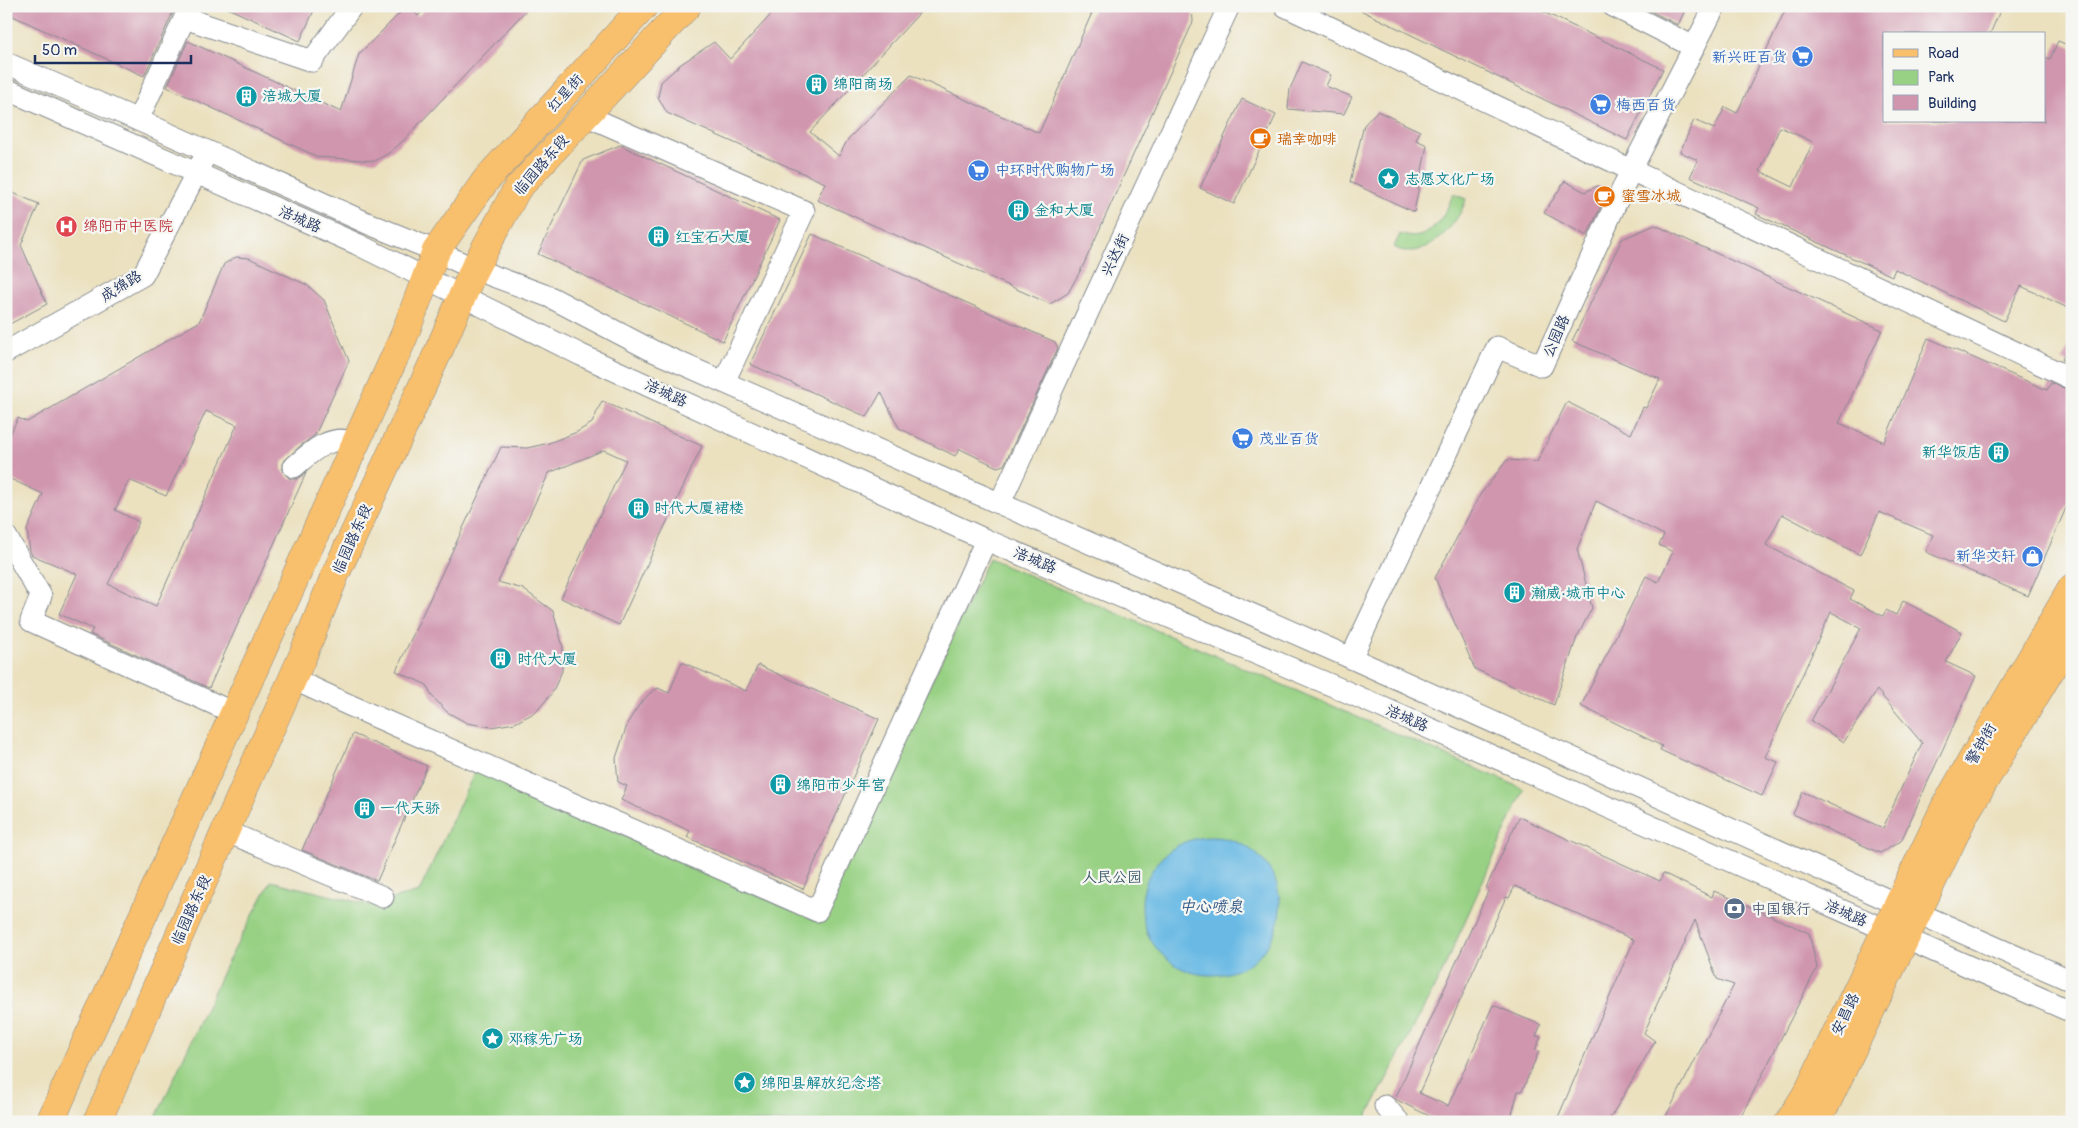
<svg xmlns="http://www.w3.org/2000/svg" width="2078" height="1128" viewBox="0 0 2078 1128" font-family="Pangolin,'LXGW WenKai TC',sans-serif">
<rect width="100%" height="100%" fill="#f6f6f2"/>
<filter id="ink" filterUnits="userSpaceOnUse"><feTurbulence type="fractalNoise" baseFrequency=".02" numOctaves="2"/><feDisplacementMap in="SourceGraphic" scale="10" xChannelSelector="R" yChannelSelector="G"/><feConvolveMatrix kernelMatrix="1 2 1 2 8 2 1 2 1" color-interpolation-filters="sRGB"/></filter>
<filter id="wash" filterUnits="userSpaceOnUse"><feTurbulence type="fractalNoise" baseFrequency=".0096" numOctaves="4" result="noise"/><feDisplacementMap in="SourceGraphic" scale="20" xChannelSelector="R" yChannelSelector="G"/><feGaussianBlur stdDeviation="1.12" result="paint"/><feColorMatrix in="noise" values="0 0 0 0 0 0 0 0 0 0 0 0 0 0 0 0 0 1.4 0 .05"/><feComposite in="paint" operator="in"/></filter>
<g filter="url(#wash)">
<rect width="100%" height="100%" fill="#ebe1bf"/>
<g fill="#98d184" stroke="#5a8071">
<path d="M 1453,194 L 1466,199 C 1459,225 1422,264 1394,247 L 1400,234 C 1428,246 1445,217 1453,194 Z"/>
<path d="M 989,558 L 1524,789 L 1441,975 L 1364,1122 L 154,1122 L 226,965 L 271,881 L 369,905 L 419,892 L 476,769 L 820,923 Z"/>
</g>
<circle fill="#69b9e4" stroke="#4274a1" cx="1211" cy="906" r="69"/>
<g id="blocks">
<g fill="#d096ae" fill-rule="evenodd">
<path d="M 6,6 L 165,6 L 174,10 L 144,76 L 6,13 Z"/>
<path d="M 223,6 L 316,6 L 300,41 Z"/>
<path d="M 407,6 L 410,6 L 418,16 L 428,6 L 530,6 L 404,140 L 389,153 L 375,161 L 318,157 L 167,87 L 188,41 L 341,112 L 359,54 Z"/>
<path d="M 779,6 L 926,6 L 810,132 L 839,156 L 848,139 L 911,75 L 1039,133 L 1095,6 L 1192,6 L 1193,22 L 1083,266 L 1068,293 L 1050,304 L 817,200 L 825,183 L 667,113 L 658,97 L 661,82 L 681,64 L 714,42 L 730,59 Z"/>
<path d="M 1352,6 L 1531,6 L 1663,69 L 1627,140 Z"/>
<path d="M 1641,6 L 1687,6 L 1678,25 Z"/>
<path d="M 1787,6 L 2002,6 L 1990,34 L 1884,34 L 1884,121 L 2044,121 L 2044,57 L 2050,59 L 2058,41 L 2072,47 L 2072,310 L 2021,286 L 2004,321 L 1895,269 L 1892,276 L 1756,214 L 1759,208 L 1690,177 L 1698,160 L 1680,152 L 1694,120 L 1714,129 L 1725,107 L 1737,113 ZM 1780,127 L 1813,142 L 1793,187 L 1760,171 Z"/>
<path d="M 1302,62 L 1331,75 L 1326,86 L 1352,97 L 1344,114 L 1288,109 L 1290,89 Z"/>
<path d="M 1242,99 L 1276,115 L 1234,204 L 1200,188 Z"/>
<path d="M 1377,111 L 1420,131 L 1416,140 L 1427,145 L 1414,212 L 1350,182 L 1364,125 Z"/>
<path d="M 620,145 L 780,220 L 723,341 L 538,254 L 583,160 Z"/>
<path d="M 1565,181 L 1585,192 L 1597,186 L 1609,189 L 1587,236 L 1544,213 Z"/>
<path d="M 6,190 L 39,204 L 21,245 L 47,304 L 6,326 Z"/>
<path d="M 1655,225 L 1882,330 L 1839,423 L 1884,442 L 1928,338 L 2047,390 L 2051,383 L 2072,391 L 2072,494 L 2028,596 L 1926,552 L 1933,535 L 1879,512 L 1860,555 L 1782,514 L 1766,545 L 1854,591 L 1850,599 L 1883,616 L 1886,610 L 1896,615 L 1903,601 L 1962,632 L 1946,662 L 1976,676 L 1901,841 L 1880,853 L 1793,814 L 1803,792 L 1883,828 L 1922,743 L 1877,690 L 1844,742 L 1811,721 L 1861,628 L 1831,612 L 1765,757 L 1778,762 L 1762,796 L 1660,750 L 1662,746 L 1581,706 L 1646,576 L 1658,582 L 1673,552 L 1659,545 L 1664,535 L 1596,501 L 1577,549 L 1592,608 L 1577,637 L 1554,705 L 1475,669 L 1435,578 L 1480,495 L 1507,460 L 1537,462 L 1567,402 L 1631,434 L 1643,407 L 1646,408 L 1660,379 L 1572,341 L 1622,239 Z"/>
<path d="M 812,234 L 1055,342 L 1058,348 L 1004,465 L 997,467 L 960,449 L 955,456 L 899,428 L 881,392 L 867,417 L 750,364 Z"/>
<path d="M 236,257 L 249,258 L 307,285 L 324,300 L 349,361 L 315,435 L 300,446 L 282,463 L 282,470 L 290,479 L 297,479 L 306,473 L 209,688 L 90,634 L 93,629 L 59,614 L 77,574 L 32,555 L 30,552 L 27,530 L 43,494 L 6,477 L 6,443 L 18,418 L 27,422 L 199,322 L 224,264 ZM 206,411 L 237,425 L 156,606 L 108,584 L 139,522 L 115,510 L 129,480 L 166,496 Z"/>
<path d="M 2072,340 L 2072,365 L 2062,360 Z"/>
<path d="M 602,401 L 702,446 L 619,625 L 561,598 L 626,460 L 604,450 L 549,473 L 498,582 L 523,589 L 553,611 L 563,647 L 562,671 L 552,693 L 536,712 L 515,723 L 491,727 L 467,723 L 447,712 L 431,695 L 427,685 L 396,671 L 501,447 L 527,448 L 549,443 L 577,432 L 592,423 Z"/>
<path d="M 682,662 L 746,691 L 758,665 L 879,719 L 803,889 L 687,837 L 690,831 L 621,800 L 627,786 L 618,782 L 616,758 L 628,722 L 639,705 L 650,693 L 658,688 L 669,693 Z"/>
<path d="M 353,734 L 427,766 L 377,881 L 302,850 Z"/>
<path d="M 1519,817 L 1660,881 L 1663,873 L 1712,897 L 1714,891 L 1809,933 L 1817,968 L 1738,1122 L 1663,1122 L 1734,985 L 1717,979 L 1695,920 L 1644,1033 L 1655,1041 L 1608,1122 L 1556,1122 L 1634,940 L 1515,886 L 1509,898 L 1506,897 L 1419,1093 L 1448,1106 L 1493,1005 L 1541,1025 L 1536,1036 L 1541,1037 L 1535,1050 L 1539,1051 L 1522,1091 L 1518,1091 L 1510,1122 L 1441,1122 L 1395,1099 L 1489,889 L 1486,888 Z"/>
</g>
</g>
</g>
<g filter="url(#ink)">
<use href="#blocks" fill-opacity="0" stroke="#83888e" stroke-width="1"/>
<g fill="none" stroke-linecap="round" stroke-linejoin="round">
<defs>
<g id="minor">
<path d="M 1285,6 L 2072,379"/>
<path d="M 1613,6 L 1694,47"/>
<path d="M 185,18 L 312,61 L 352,6"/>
<path d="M 6,63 L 138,120 L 367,223 L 436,251 L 474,269 L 550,297 L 653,351 L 1351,658 L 1897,904 L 2072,981"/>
<path d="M 6,89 L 357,244 L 581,355 L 986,540 L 1338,688 L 2072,1012"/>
<path d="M 585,115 L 804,211 L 724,382"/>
<path d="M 138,120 L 190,6"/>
<path d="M 6,352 L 143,275 L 202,162"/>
<path d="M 294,467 C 312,451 331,433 356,443"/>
<path d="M 1000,503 L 1229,6"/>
<path d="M 6,536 L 41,596 L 31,621 L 234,713"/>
<path d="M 1351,658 L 1497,347 L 1542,366 L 1631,170 L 1715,6"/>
<path d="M 293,679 L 349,705 L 817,911 L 986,540"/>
<path d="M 225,831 L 383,897"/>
<path d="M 1385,1106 L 1399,1122"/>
</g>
<g id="major">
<path d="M 50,1122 L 404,336 L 436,251 L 486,180 L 644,6"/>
<path d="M 97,1122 L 303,655 L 335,575 L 439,350 L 474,269 L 517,189 L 687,6"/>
<path d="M 1789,1122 L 1809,1090 L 1946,805 L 2072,588"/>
<path d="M 1815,1122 L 1827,1102 L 1964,815 L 2072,634"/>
</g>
</defs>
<use href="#minor" stroke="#83888e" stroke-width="23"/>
<use href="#major" stroke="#83888e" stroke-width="29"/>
<use href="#minor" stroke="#fff" stroke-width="21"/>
<use href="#major" stroke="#f8bf6c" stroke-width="28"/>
</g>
</g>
<defs>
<symbol id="supermarket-disc" viewBox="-11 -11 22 22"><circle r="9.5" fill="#3f7fe0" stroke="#f6f6f2"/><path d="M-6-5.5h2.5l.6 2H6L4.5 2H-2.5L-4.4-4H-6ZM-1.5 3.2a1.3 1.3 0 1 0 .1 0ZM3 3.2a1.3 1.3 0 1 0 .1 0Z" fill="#fff"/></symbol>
<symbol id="building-disc" viewBox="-11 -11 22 22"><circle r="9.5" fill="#0f9aa8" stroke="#f6f6f2"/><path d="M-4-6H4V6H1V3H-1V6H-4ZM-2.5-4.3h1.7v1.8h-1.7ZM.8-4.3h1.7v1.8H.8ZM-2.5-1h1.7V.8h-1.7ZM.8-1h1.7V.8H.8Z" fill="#fff"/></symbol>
<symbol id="cafe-disc" viewBox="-11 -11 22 22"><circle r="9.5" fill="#e8710a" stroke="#f6f6f2"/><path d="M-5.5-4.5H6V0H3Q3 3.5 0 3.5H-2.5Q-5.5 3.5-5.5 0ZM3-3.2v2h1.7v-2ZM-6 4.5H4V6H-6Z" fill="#fff"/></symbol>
<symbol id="sight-disc" viewBox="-11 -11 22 22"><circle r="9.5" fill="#0f9aa8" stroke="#f6f6f2"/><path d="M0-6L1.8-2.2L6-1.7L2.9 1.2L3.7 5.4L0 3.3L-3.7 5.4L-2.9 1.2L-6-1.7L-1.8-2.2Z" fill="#fff"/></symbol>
<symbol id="hospital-disc" viewBox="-11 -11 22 22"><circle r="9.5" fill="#e0444e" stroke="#f6f6f2"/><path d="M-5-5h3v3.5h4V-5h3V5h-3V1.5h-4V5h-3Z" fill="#fff"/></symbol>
<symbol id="shop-disc" viewBox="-11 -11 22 22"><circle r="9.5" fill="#3f7fe0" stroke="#f6f6f2"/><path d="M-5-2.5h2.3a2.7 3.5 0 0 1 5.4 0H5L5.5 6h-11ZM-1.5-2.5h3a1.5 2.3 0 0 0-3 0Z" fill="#fff"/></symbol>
<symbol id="bank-disc" viewBox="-11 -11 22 22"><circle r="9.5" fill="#5c6f8a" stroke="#f6f6f2"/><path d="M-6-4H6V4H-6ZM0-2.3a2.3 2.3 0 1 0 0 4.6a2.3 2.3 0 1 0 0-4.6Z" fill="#fff"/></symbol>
</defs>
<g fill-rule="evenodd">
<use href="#supermarket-disc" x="1790" y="44" width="25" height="25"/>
<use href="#building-disc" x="804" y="72" width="25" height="25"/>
<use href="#building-disc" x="234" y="84" width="25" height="25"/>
<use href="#supermarket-disc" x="1588" y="92" width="25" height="25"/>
<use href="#cafe-disc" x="1248" y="126" width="25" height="25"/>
<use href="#supermarket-disc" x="966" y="158" width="25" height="25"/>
<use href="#sight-disc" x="1376" y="166" width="25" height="25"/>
<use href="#cafe-disc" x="1592" y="184" width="25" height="25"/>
<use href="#building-disc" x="1006" y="198" width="25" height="25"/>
<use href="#hospital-disc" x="54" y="214" width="25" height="25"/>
<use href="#building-disc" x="646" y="224" width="25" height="25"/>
<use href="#supermarket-disc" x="1230" y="426" width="25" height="25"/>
<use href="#building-disc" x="1986" y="440" width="25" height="25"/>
<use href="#building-disc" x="626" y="496" width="25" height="25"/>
<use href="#shop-disc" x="2020" y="544" width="25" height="25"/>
<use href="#building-disc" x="1502" y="580" width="25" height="25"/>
<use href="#building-disc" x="488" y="646" width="25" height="25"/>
<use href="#building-disc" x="768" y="772" width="25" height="25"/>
<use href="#building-disc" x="352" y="796" width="25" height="25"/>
<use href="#bank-disc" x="1722" y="896" width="25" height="25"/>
<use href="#sight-disc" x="480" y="1026" width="25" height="25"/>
<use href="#sight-disc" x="732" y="1070" width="25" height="25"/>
</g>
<g text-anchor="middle" stroke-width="4.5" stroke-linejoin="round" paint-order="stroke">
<g font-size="15" fill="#366cbe" stroke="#f6f6f2" text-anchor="start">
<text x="1787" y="62" text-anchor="end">新兴旺百货</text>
<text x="1616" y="110">梅西百货</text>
<text x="995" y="175">中环时代购物广场</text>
<text x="1259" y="444">茂业百货</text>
<text x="2016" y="561" text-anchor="end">新华文轩</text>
</g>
<g font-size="15" fill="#0d838f" stroke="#f6f6f2" text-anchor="start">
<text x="833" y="89">绵阳商场</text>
<text x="262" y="101">涪城大厦</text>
<text x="1405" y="184">志愿文化广场</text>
<text x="1034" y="215">金和大厦</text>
<text x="675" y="242">红宝石大厦</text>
<text x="1982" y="457" text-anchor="end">新华饭店</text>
<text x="654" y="513">时代大厦裙楼</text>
<text x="1531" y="598">瀚威·城市中心</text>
<text x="517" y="664">时代大厦</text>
<text x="796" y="790">绵阳市少年宫</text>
<text x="380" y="813">一代天骄</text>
<text x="508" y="1044">邓稼先广场</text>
<text x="761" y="1088">绵阳县解放纪念塔</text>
</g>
<g font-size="15" fill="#1b2f5e" stroke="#f6f6f2">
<text transform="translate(565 93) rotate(-48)" y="5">红星街</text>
<text transform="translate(541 165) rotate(-49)" y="5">临园路东段</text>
<text transform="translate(300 219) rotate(24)" y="5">涪城路</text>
<text transform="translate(1115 255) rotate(-65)" y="5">兴达街</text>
<text transform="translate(121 286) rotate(-32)" y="5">成绵路</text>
<text transform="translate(1556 336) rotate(-66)" y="5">公园路</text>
<text transform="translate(666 393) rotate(25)" y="5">涪城路</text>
<text transform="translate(352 539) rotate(-66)" y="5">临园路东段</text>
<text transform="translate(1035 560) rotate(23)" y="5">涪城路</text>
<text transform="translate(1407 718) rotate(24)" y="5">涪城路</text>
<text transform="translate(1981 744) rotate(-60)" y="5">警钟街</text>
<text transform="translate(191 910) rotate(-66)" y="5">临园路东段</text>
<text transform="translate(1846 913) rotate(24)" y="5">涪城路</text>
<text transform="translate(1845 1014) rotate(-64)" y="5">安昌路</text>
</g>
<g font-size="15" fill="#c56008" stroke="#f6f6f2" text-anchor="start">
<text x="1277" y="144">瑞幸咖啡</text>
<text x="1621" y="201">蜜雪冰城</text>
</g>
<g font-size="15" fill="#be3a42" stroke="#f6f6f2" text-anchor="start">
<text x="83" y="231">绵阳市中医院</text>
</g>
<g font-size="15" fill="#3a5868" stroke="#f6f6f2">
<text x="1112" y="882">人民公园</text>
</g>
<g font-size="15" fill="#4e5e75" stroke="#f6f6f2" text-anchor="start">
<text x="1751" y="914">中国银行</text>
</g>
<g font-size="16" font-style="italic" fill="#325886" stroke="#f6f6f2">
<text x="1211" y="912">中心喷泉</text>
</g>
</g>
<rect width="2078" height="1128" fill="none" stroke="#f6f6f2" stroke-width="25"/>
<rect x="1883" y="32" width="162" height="90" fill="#f6f6f2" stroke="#9ea6b7"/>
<rect x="1893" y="49" width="25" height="8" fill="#f8bf6c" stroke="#9ea6b7"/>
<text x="1928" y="58" font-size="15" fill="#1b2f5e">Road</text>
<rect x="1893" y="70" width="25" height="15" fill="#98d184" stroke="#9ea6b7"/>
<text x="1928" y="82" font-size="15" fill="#1b2f5e">Park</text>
<rect x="1893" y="95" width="25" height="15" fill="#d096ae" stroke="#9ea6b7"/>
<text x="1928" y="108" font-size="15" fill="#1b2f5e">Building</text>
<path d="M35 55v8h156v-8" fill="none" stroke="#1b2f5e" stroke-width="2.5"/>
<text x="42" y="55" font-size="15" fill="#1b2f5e" stroke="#f6f6f2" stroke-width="4" paint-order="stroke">50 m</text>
</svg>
